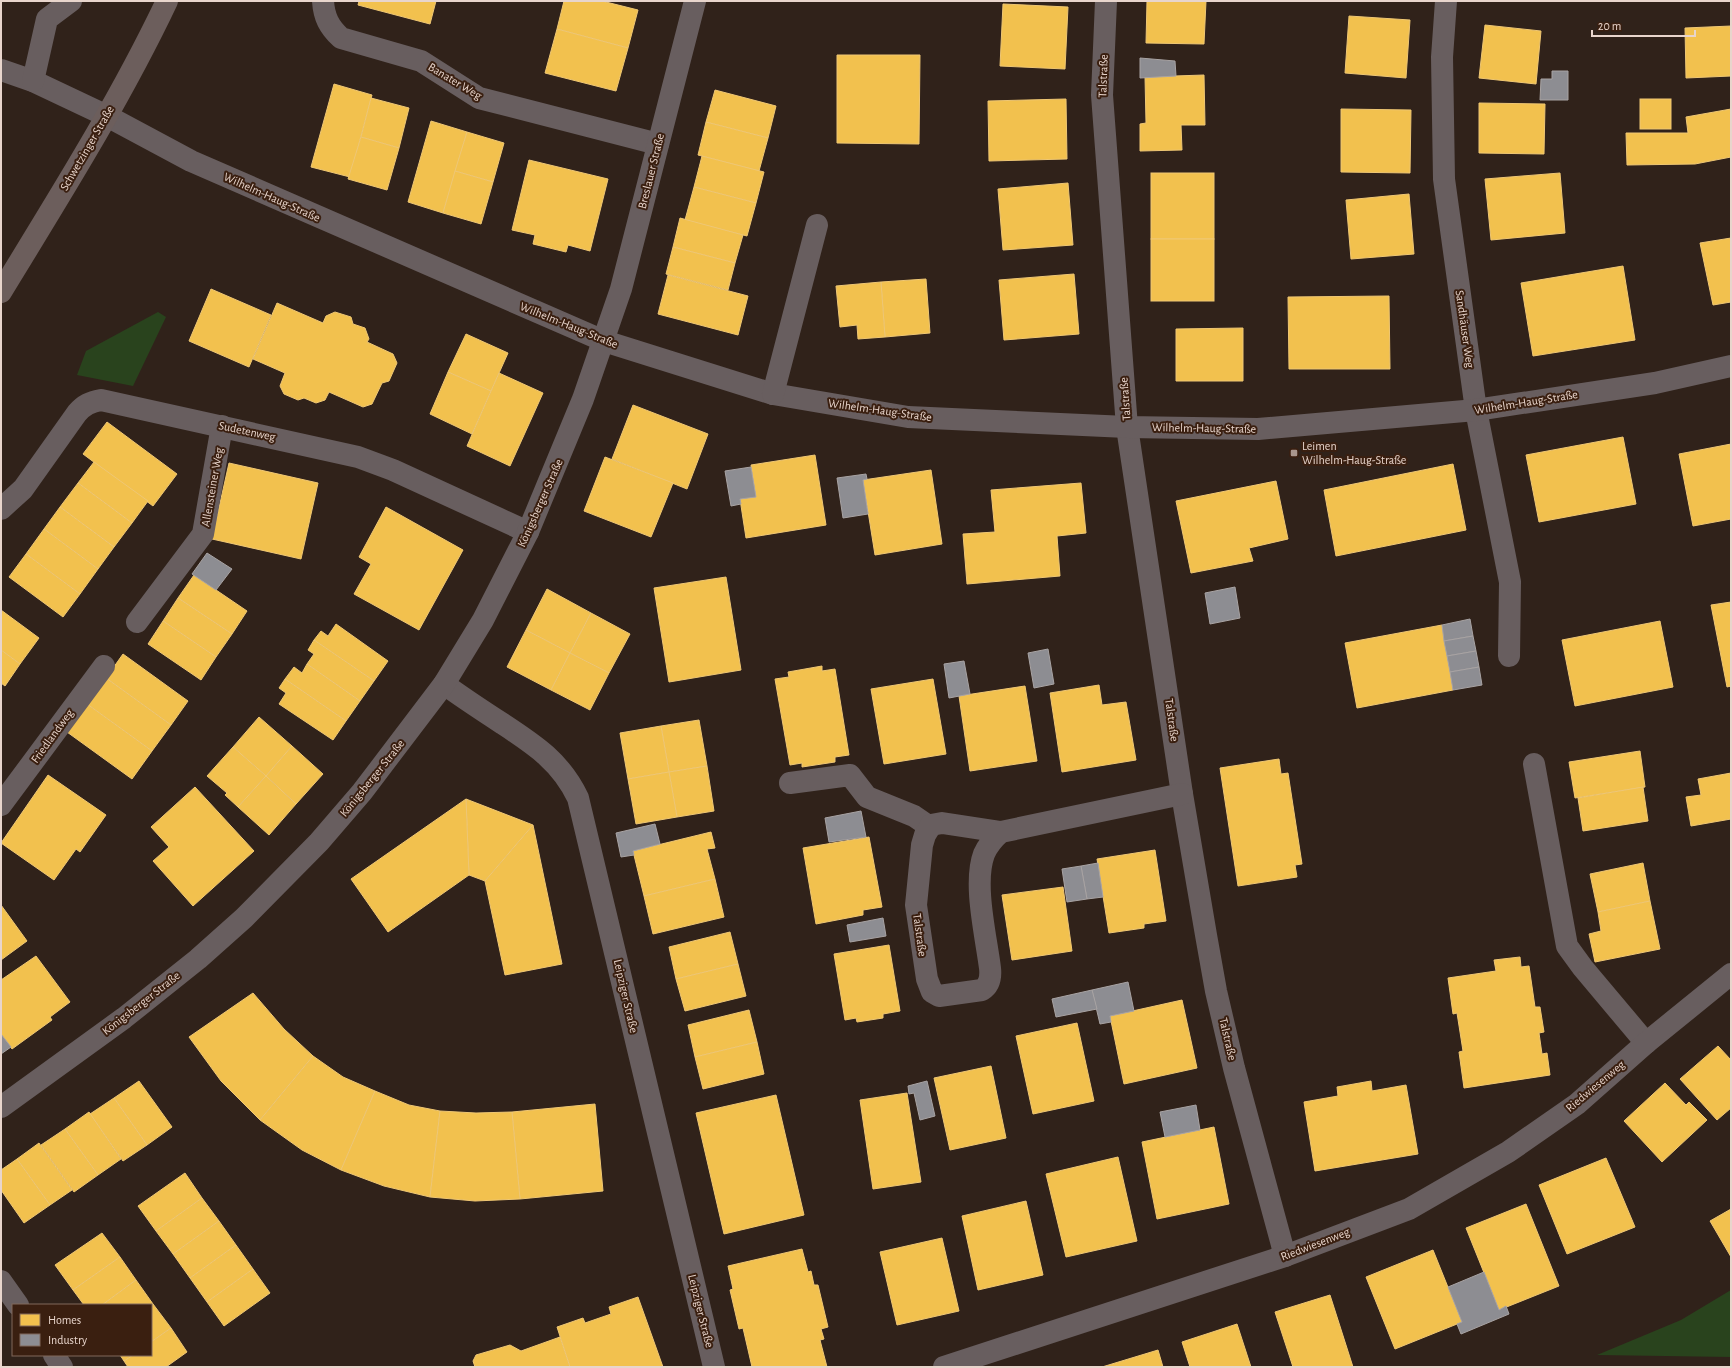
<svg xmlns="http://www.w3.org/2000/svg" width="1732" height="1368" viewBox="0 0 1732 1368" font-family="'Alegreya Sans',sans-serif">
<rect width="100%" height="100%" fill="#30221a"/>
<g fill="#29431d">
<path d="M 158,312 L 166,317 L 133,386 L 77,375 L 86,351 Z"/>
<path d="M 1731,1290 L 1731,1357 L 1597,1355 L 1681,1320 Z"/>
</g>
<g fill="#f2c14e" stroke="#efc774">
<path d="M 359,1 L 436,1 L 430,24 L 358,5 Z"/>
<path d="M 564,1 L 602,1 L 638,10 L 628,48 L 557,29 Z"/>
<path d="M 1147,1 L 1206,1 L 1204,44 L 1146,43 Z"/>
<path d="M 1003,4 L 1068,7 L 1065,69 L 1000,66 Z"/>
<path d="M 1349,16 L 1410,20 L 1406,78 L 1345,73 Z"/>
<path d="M 1485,25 L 1541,31 L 1536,84 L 1479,78 Z"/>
<path d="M 1731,26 L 1731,76 L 1686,78 L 1685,28 Z"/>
<path d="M 557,29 L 628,48 L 616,91 L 545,73 Z"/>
<path d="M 837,55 L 920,55 L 919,144 L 837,143 Z"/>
<path d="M 1204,75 L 1205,125 L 1181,125 L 1182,150 L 1140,151 L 1140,124 L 1146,123 L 1145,77 Z"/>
<path d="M 334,84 L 372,95 L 350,177 L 311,167 Z"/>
<path d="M 715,90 L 776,106 L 768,138 L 706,122 Z"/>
<path d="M 371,98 L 409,108 L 399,148 L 361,137 Z"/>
<path d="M 1066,99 L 1067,159 L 989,161 L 988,101 Z"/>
<rect x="1640" y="99" width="31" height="30"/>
<path d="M 1479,103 L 1545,104 L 1544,154 L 1479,153 Z"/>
<path d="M 1341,109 L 1411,110 L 1410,173 L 1341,172 Z"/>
<path d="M 1731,109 L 1731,157 L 1695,164 L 1627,165 L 1626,133 L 1688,133 L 1686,117 Z"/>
<path d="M 431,121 L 467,132 L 443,213 L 408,202 Z"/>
<path d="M 706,122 L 768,138 L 759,171 L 698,155 Z"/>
<path d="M 467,132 L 504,143 L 493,182 L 455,171 Z"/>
<path d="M 361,137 L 399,148 L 387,190 L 348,179 Z"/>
<path d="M 702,156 L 764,172 L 756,203 L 694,187 Z"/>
<path d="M 529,160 L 608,179 L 590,251 L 568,245 L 566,252 L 533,244 L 535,235 L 512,230 Z"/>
<path d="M 455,171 L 493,182 L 481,224 L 443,213 Z"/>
<rect x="1151" y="173" width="63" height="66"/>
<path d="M 1560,173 L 1565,233 L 1491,240 L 1485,179 Z"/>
<path d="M 1068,183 L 1073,245 L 1003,250 L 998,189 Z"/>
<path d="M 694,187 L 756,203 L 747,236 L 685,220 Z"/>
<path d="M 1409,194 L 1414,254 L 1351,259 L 1346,200 Z"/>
<path d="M 680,218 L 743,235 L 735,263 L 673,247 Z"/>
<path d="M 1731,238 L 1731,302 L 1713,305 L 1700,243 Z"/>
<rect x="1151" y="239" width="63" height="62"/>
<path d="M 673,247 L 735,263 L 728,290 L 666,274 Z"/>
<path d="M 1623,266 L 1635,340 L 1533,356 L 1521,283 Z"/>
<path d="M 1074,274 L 1079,334 L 1004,340 L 999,280 Z"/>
<path d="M 668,275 L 748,296 L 738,335 L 658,314 Z"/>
<path d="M 926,279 L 930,333 L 885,337 L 881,282 Z"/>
<path d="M 881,282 L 885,337 L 858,339 L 857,325 L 840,327 L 836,286 Z"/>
<path d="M 211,289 L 271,315 L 249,367 L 189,341 Z"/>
<path d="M 1389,296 L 1390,369 L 1289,369 L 1288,297 Z"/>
<path d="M 277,303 L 323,323 L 326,316 L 335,312 L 351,317 L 353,324 L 365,328 L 369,339 L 367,342 L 393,354 L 397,363 L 389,381 L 382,383 L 372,404 L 363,407 L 329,392 L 325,400 L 316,403 L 304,398 L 298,400 L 284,394 L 280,386 L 285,373 L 253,359 Z"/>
<path d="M 1243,328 L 1243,381 L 1176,381 L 1176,329 Z"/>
<path d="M 466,334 L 508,353 L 491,391 L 448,372 Z"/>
<path d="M 448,372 L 491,391 L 472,434 L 430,414 Z"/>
<path d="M 499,373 L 543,393 L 510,466 L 467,446 Z"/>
<path d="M 633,405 L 708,434 L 687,489 L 612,459 Z"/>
<path d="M 107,422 L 177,474 L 153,506 L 83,454 Z"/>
<path d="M 1623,437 L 1636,504 L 1539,522 L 1526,455 Z"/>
<path d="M 1731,444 L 1731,519 L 1693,526 L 1679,454 Z"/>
<path d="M 815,455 L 826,525 L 746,538 L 740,499 L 756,497 L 751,465 Z"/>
<path d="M 605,457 L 673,483 L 651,537 L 584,511 Z"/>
<path d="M 94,462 L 148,501 L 132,523 L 78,483 Z"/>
<path d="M 229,463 L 318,483 L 301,559 L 212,539 Z"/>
<path d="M 1453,464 L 1466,530 L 1336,556 L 1324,490 Z"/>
<path d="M 931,470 L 942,544 L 875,555 L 863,480 Z"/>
<path d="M 1276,481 L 1288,539 L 1249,548 L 1253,561 L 1191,573 L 1176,501 Z"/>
<path d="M 78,483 L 132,523 L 114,547 L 60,507 Z"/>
<path d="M 1081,483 L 1086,533 L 1057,536 L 1060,576 L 967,584 L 963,534 L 995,532 L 991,490 Z"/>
<path d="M 60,507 L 114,547 L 98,569 L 44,529 Z"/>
<path d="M 386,507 L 463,550 L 419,630 L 354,594 L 371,564 L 359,557 Z"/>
<path d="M 44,529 L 98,569 L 80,594 L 26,554 Z"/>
<path d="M 26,554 L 80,594 L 63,617 L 9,577 Z"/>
<path d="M 194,575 L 247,611 L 232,634 L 178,598 Z"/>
<path d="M 726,577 L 741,670 L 669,682 L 654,588 Z"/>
<path d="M 547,589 L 591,613 L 570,653 L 526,630 Z"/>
<path d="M 178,598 L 232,634 L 216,657 L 163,621 Z"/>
<path d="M 1731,602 L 1731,686 L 1727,687 L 1711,605 Z"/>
<path d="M 1,610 L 39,638 L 20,664 L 1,650 Z"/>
<path d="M 591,613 L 630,634 L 609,673 L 570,653 Z"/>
<path d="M 163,621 L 216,657 L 201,680 L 148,644 Z"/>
<path d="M 1660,621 L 1673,687 L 1575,706 L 1562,640 Z"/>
<path d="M 336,624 L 388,661 L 374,681 L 314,640 L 321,631 L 328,636 Z"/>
<path d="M 1442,625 L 1453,690 L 1357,708 L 1345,643 Z"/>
<path d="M 526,630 L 570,653 L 551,690 L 507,667 Z"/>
<path d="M 314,640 L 374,681 L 360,701 L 307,664 L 314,654 L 308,650 Z"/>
<path d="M 1,650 L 20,664 L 5,686 L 1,683 Z"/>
<path d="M 570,653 L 609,673 L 590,710 L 551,690 Z"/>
<path d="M 123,654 L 188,701 L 171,725 L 106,678 Z"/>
<path d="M 307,664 L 360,701 L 346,721 L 285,679 L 294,667 L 302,673 Z"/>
<path d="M 822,666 L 822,671 L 835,669 L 849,755 L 835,757 L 835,762 L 802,767 L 802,763 L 790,765 L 775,679 L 789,677 L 788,672 Z"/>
<path d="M 106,678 L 171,725 L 152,751 L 87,704 Z"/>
<path d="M 285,679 L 346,721 L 333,740 L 279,704 L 286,693 L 279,688 Z"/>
<path d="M 933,679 L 946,754 L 884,764 L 871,689 Z"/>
<path d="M 1099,685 L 1102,705 L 1126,702 L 1136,760 L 1062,772 L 1050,693 Z"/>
<path d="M 1025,686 L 1037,761 L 970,771 L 959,696 Z"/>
<path d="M 87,704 L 152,751 L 132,779 L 67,732 Z"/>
<path d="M 259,717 L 292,746 L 266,776 L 233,747 Z"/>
<path d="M 699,720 L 707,766 L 669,772 L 661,726 Z"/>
<path d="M 661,726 L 669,772 L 628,779 L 620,733 Z"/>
<path d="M 292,746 L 323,774 L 296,804 L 266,776 Z"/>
<path d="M 233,747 L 266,776 L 238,807 L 225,795 L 227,793 L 207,776 Z"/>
<path d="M 1640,751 L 1645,787 L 1575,798 L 1569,762 Z"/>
<path d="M 1279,759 L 1281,774 L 1288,773 L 1302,864 L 1295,865 L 1297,877 L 1238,886 L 1220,768 Z"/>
<path d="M 707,766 L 714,811 L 677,817 L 669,772 Z"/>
<path d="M 669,772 L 677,817 L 636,824 L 628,779 Z"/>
<path d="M 1731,773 L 1731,819 L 1691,826 L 1686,797 L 1701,795 L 1698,779 Z"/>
<path d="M 48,775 L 106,815 L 80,852 L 76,849 L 54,880 L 1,843 Z"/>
<path d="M 266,776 L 296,804 L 269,835 L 238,807 Z"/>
<path d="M 195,787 L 254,851 L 193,906 L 153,861 L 169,847 L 151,827 Z"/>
<path d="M 1643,787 L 1648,821 L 1583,831 L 1578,798 Z"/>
<path d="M 466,799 L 533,825 L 485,881 L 469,875 Z"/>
<path d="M 466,799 L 469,875 L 388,932 L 351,879 Z"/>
<path d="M 533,825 L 562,964 L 505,975 L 485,881 Z"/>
<path d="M 711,832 L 715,848 L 707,849 L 715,879 L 644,896 L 633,851 Z"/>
<path d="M 869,837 L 882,907 L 863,910 L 863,915 L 816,924 L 803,848 Z"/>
<path d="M 1155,850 L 1166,921 L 1144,924 L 1144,928 L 1109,933 L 1097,859 Z"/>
<path d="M 1643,863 L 1650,901 L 1598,912 L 1590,874 Z"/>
<path d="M 715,879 L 724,917 L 653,934 L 644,896 Z"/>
<path d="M 1063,887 L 1072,951 L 1012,960 L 1002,895 Z"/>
<path d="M 1650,901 L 1660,949 L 1595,962 L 1589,934 L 1601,931 L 1598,912 Z"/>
<path d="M 1,905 L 27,941 L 1,960 Z"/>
<path d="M 730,932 L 738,964 L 676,979 L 669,947 Z"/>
<path d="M 889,945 L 900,1011 L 883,1014 L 883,1018 L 857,1022 L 856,1018 L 845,1020 L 834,954 Z"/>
<path d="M 36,956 L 70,1002 L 50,1017 L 52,1020 L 12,1049 L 1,1034 L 1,980 Z"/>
<path d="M 1520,957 L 1521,967 L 1529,966 L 1535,1007 L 1540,1007 L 1544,1032 L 1539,1033 L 1542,1054 L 1547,1053 L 1550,1075 L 1464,1088 L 1459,1052 L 1463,1051 L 1457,1013 L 1453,1014 L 1448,978 L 1496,971 L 1494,960 Z"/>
<path d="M 738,964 L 746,996 L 685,1011 L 676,979 Z"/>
<path d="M 253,993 L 284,1029 L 313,1056 L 260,1120 L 221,1081 L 189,1037 Z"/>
<path d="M 1182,1000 L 1197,1068 L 1124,1084 L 1110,1016 Z"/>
<path d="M 749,1010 L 757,1042 L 695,1057 L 688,1025 Z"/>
<path d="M 1077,1023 L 1094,1101 L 1033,1114 L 1016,1036 Z"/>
<path d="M 757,1042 L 764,1074 L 703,1089 L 695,1057 Z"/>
<path d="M 1718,1046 L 1731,1060 L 1731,1108 L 1717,1120 L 1680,1079 Z"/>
<path d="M 313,1056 L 343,1077 L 375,1091 L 341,1170 L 302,1150 L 260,1120 Z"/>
<path d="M 991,1066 L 1006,1138 L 950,1150 L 934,1078 Z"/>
<path d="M 139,1081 L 172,1127 L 147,1145 L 114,1098 Z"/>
<path d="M 1371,1081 L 1372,1091 L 1406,1085 L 1418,1154 L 1315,1171 L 1304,1102 L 1338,1096 L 1337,1087 Z"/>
<path d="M 1665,1083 L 1686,1105 L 1689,1102 L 1707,1120 L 1662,1162 L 1624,1121 Z"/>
<path d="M 375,1091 L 409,1105 L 440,1111 L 430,1197 L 384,1186 L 341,1170 Z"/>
<path d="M 907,1093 L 921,1182 L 873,1189 L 860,1100 Z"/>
<path d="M 776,1095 L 804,1215 L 724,1234 L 696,1113 Z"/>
<path d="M 114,1098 L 147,1145 L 123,1161 L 90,1114 Z"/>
<path d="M 595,1104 L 603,1191 L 520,1199 L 512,1112 Z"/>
<path d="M 440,1111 L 476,1113 L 512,1112 L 520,1199 L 475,1201 L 430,1197 Z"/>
<path d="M 89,1112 L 121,1159 L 98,1175 L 65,1129 Z"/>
<path d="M 1214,1127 L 1229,1204 L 1157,1219 L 1142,1142 Z"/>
<path d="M 65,1129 L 98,1175 L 74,1192 L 41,1145 Z"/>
<path d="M 39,1143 L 72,1190 L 50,1205 L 17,1159 Z"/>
<path d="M 1118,1157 L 1137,1241 L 1066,1257 L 1046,1174 Z"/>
<path d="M 1606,1158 L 1635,1227 L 1567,1254 L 1539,1185 Z"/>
<path d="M 17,1159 L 50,1205 L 24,1223 L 1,1190 L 1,1170 Z"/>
<path d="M 185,1173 L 202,1198 L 156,1231 L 138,1206 Z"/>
<path d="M 202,1198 L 219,1221 L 173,1254 L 156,1231 Z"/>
<path d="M 1026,1201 L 1043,1275 L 978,1290 L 962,1216 Z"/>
<path d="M 1526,1204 L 1559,1286 L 1499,1310 L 1466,1228 Z"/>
<path d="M 1731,1209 L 1731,1257 L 1710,1221 Z"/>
<path d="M 219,1221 L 236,1245 L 190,1278 L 173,1254 Z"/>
<path d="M 102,1233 L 120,1257 L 73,1290 L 55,1265 Z"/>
<path d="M 942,1238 L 959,1311 L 897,1325 L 880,1252 Z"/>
<path d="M 236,1245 L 253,1269 L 207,1302 L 190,1278 Z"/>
<path d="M 802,1249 L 808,1272 L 811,1271 L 814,1285 L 818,1285 L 828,1327 L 821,1329 L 824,1339 L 820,1340 L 827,1367 L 752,1367 L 743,1328 L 739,1329 L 730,1290 L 733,1289 L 728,1266 Z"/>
<path d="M 1433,1250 L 1462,1322 L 1395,1349 L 1366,1277 Z"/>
<path d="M 120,1257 L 136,1280 L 102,1305 L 84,1305 L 73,1290 Z"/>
<path d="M 253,1269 L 270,1293 L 224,1326 L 207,1302 Z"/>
<path d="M 136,1280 L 153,1304 L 151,1305 L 102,1305 Z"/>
<path d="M 1330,1295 L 1353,1367 L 1293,1367 L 1275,1312 Z"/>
<path d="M 638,1297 L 663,1367 L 570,1367 L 557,1327 L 583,1318 L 585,1323 L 611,1314 L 609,1307 Z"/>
<path d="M 153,1304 L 171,1328 L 151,1342 L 151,1305 Z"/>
<path d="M 1237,1324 L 1251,1367 L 1190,1367 L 1182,1342 Z"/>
<path d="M 171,1328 L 187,1352 L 166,1367 L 128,1367 L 124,1361 L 133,1355 L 151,1355 L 151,1342 Z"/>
<path d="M 560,1337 L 570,1367 L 475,1367 L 473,1361 L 476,1355 L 510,1345 L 521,1351 Z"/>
<path d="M 1158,1350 L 1163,1367 L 1102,1367 Z"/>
<path d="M 120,1355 L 133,1355 L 124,1361 Z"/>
</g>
<g fill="#8d8d92" stroke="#a8a3a3">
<path d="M 1140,58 L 1175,61 L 1176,76 L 1140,78 Z"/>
<path d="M 1552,71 L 1568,71 L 1568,100 L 1540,100 L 1541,79 L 1552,79 Z"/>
<path d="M 751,467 L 756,497 L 740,499 L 741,504 L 731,506 L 725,471 Z"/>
<path d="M 866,474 L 867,479 L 863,480 L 868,514 L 843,518 L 837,478 Z"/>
<path d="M 207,553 L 232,569 L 216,590 L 192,574 Z"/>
<path d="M 1235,587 L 1240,618 L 1210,624 L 1205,593 Z"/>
<path d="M 1470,619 L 1473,636 L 1444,641 L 1442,625 Z"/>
<path d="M 1473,636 L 1476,651 L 1447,656 L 1444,641 Z"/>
<path d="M 1048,649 L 1054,684 L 1034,688 L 1028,653 Z"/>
<path d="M 1476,651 L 1479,667 L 1450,672 L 1447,656 Z"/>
<path d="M 964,661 L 970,694 L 949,698 L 944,664 Z"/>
<path d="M 1479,667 L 1482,685 L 1453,690 L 1450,672 Z"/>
<path d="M 861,811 L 866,837 L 829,842 L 825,818 Z"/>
<path d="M 655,824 L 660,844 L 633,851 L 634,855 L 621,857 L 616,833 Z"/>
<path d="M 1098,863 L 1103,897 L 1087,899 L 1081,866 Z"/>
<path d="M 1081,866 L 1087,899 L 1067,902 L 1062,869 Z"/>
<path d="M 883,918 L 886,936 L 850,942 L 847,925 Z"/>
<path d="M 1128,982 L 1134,1011 L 1110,1016 L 1111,1022 L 1100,1024 L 1092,990 Z"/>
<path d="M 1092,990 L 1097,1009 L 1056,1017 L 1052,999 Z"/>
<path d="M 1,1034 L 11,1047 L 1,1054 Z"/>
<path d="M 927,1081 L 935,1116 L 920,1120 L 914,1093 L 909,1094 L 908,1086 Z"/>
<path d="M 1196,1105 L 1200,1130 L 1165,1137 L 1160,1112 Z"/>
<path d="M 1484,1272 L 1499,1310 L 1506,1306 L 1509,1314 L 1461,1334 L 1457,1324 L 1462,1322 L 1448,1287 Z"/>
</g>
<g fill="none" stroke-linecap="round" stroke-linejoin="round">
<g stroke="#685e5f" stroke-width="22">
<path d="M 323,1 C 324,17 329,27 341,38 L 421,61 L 479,98 L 658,144"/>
<path d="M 1106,1 L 1102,95 L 1127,427 L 1182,794 L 1206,935 L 1216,991 L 1234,1068 L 1285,1256"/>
<path d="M 1446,1 L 1442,57 L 1444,179 L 1476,410 L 1510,582 L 1509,656"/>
<path d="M 1,70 L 33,81 L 107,116 L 191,161 L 604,341 L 773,394 L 908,417 L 1127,427 L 1258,429 L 1476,410 L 1655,383 L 1731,366"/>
<path d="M 33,81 L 47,19 L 71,1"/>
<path d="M 773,394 L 817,225"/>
<path d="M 1,509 L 23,489 L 77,413 C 84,405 90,402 101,400 L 358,457 L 393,470 L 528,532"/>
<path d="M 137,622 L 203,534 L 222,426"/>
<path d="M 444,684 C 463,698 483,711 503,724 C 535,745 561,762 578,798 L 714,1367"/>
<path d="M 1534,764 L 1567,946 L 1583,968 L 1646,1043"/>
<path d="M 790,783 L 850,775 L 867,797 L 914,816 L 930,827"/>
<path d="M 1,805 L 104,666"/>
<path d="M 1001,832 C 994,838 988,845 984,854 C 973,883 986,936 990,968 C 991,977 990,985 982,990 L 939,996 L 932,992 L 927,979 L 916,905 L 922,845 L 925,835 L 931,825 L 942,823 L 1001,832 L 1182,794"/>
<path d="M 1,1107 L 124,1018 L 198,959 L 244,918 L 319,842 L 362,792 L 444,684 L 483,620 L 528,532 L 583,399 L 621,289 L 695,1"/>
<path d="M 1,1281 L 18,1305"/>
<path d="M 54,1355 L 62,1367"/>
<path d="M 944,1367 L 1285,1256 L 1409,1209 L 1508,1152 L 1577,1104 L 1646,1043 L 1731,974"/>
</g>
<path stroke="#6c5e5c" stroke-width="22" d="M 1,292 C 59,197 119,102 167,1"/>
</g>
<rect fill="#a8968e" stroke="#3a1f10" stroke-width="1.5" x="1290" y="449" width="8" height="8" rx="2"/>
<g text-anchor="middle" stroke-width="4" stroke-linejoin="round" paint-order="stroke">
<g font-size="12" fill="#e8d5cc" stroke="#3a1f10">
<text transform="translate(1103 76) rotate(-88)" y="4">Talstraße</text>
<text transform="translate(455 81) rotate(31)" y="4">Banater Weg</text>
<text transform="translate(87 148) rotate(-60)" y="4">Schwetzinger Straße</text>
<text transform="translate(651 171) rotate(-76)" y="4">Breslauer Straße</text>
<text transform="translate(272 197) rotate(24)" y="4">Wilhelm-Haug-Straße</text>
<text transform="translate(569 325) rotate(22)" y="4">Wilhelm-Haug-Straße</text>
<text transform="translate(1465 329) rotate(82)" y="4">Sandhäuser Weg</text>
<text transform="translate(1125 399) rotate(-94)" y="4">Talstraße</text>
<text transform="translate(1526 402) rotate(-9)" y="4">Wilhelm-Haug-Straße</text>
<text transform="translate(880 410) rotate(8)" y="4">Wilhelm-Haug-Straße</text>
<text transform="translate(1204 428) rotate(1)" y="4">Wilhelm-Haug-Straße</text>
<text transform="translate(247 431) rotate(12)" y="4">Sudetenweg</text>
<text transform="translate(212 487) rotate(-80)" y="4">Allensteiner Weg</text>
<text transform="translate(540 503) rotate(-66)" y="4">Königsberger Straße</text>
<text transform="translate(1172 720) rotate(82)" y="4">Talstraße</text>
<text transform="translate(52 736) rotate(-54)" y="4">Friedlandweg</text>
<text transform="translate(372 778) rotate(-51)" y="4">Königsberger Straße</text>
<text transform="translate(920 935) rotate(82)" y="4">Talstraße</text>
<text transform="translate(626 996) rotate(77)" y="4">Leipziger Straße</text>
<text transform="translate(141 1003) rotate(-38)" y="4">Königsberger Straße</text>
<text transform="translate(1228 1039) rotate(77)" y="4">Talstraße</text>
<text transform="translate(1595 1086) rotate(-40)" y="4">Riedwiesenweg</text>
<text transform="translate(1315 1244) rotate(-21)" y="4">Riedwiesenweg</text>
<text transform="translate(701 1311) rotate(76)" y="4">Leipziger Straße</text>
</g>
<g font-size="12" fill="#e8d5cc" stroke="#3a1f10" text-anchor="start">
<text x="1302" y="450">Leimen<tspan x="1302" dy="14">Wilhelm-Haug-Straße</tspan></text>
</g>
</g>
<rect width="1732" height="1368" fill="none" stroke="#e8d5cc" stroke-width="4"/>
<rect x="12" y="1304" width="140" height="52" fill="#3a1f10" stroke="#80685b"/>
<rect x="20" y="1314" width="20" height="12" fill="#f2c14e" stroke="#80685b"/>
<text x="48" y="1324" font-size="12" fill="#e8d5cc">Homes</text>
<rect x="20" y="1334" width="20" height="12" fill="#8d8d92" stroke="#80685b"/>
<text x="48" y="1344" font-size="12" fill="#e8d5cc">Industry</text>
<path d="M1592 30v6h103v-6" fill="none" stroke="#e8d5cc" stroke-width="2"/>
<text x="1598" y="30" font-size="12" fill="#e8d5cc" stroke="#3a1f10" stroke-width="3" paint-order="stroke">20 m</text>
</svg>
